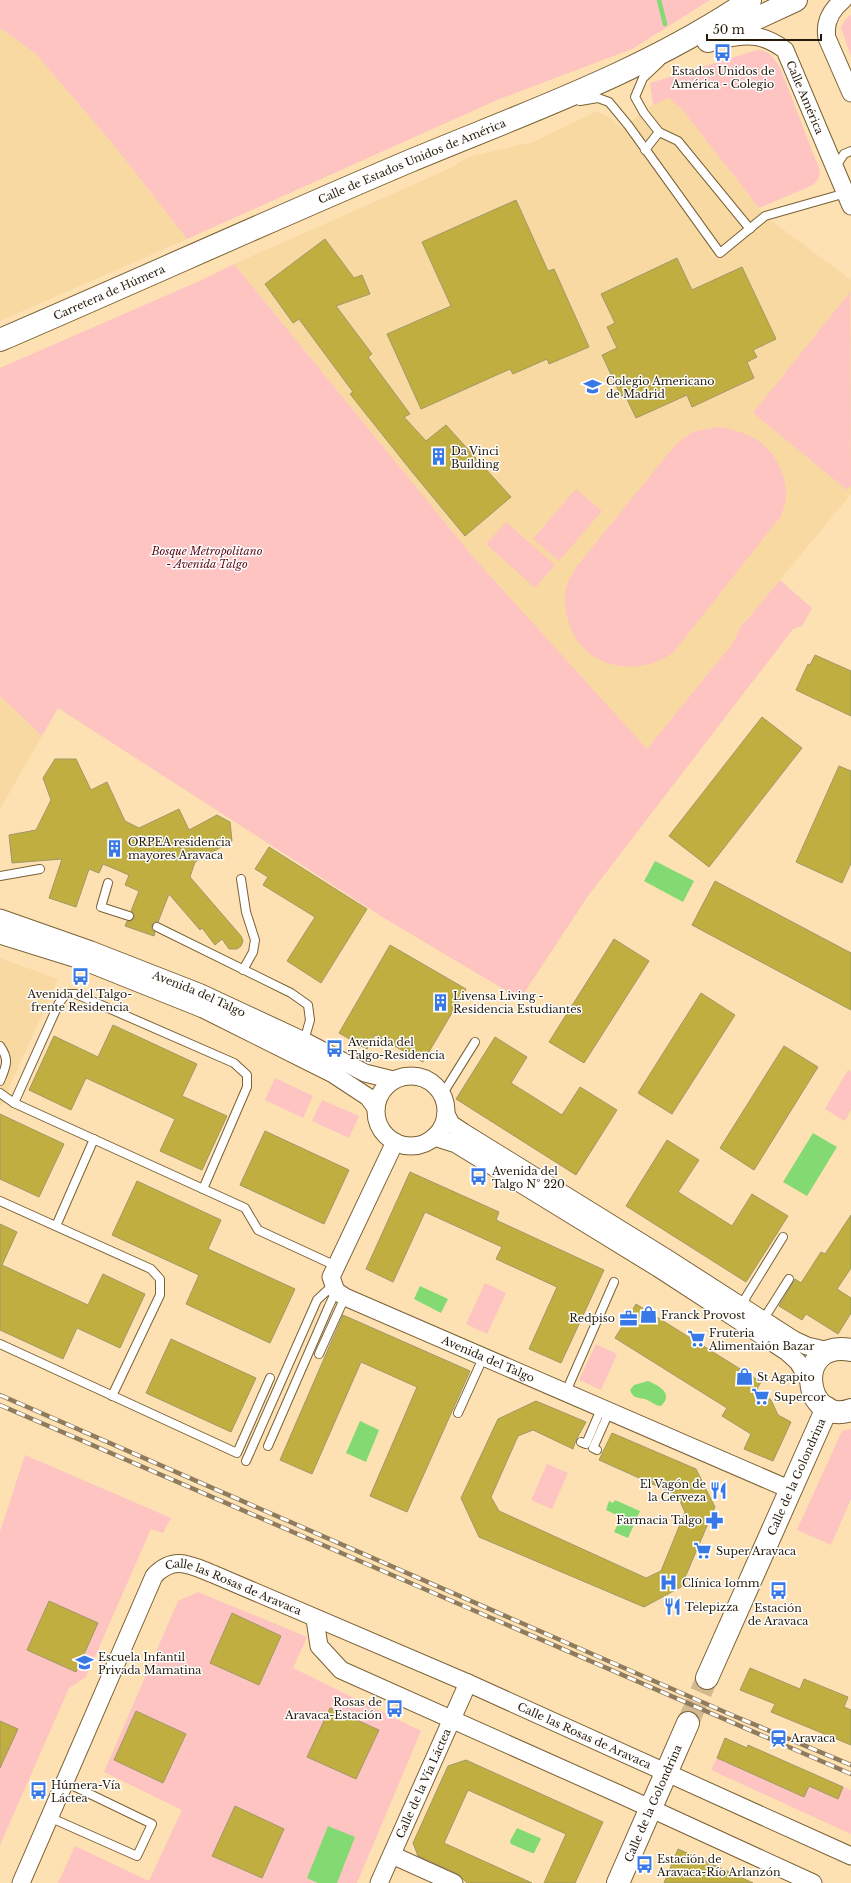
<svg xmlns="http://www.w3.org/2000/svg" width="851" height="1883" viewBox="0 0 851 1883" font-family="'Libre Baskerville',serif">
<rect width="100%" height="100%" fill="#fde1b2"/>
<g fill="#f9d9a2">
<path d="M 0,28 L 35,53 L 113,144 L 187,239 L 0,321 Z"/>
<path d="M 669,98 L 681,108 L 765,216 L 851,280 L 851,494 L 740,628 L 733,643 L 647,750 L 474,558 L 234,264 L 451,168 L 468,157 L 533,142 L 597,111 L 612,119 L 622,128 L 653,105 Z"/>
<path d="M 0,696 L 42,736 L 0,809 Z"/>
<path d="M 0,958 L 58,979 L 1,1106 L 0,1105 Z"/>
</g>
<g fill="#fdc4c2">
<path d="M 0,0 L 710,0 L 632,49 L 497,100 L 187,239 L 113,144 L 35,53 L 0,28 Z"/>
<path d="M 851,15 L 851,56 L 841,28 L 845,20 Z"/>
<path d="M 757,50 C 770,50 775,59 781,70 L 820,171 L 819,178 L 813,185 L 759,208 L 681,108 L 669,98 L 653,105 L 650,83 Z"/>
<path d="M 234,264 L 474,558 L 647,749 L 733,643 L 740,628 L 780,580 L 812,608 L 802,626 L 793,629 L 588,896 L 520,999 L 384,918 L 58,708 L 42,736 L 0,696 L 0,368 L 204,279 Z"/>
<path d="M 850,292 L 851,485 L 847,490 L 753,413 Z"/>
<path d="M 716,427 C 744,430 771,441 781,471 C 785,480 787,489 786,498 C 785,504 783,511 781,516 L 673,653 C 631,681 575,665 566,612 C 564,602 564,592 568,582 C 570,577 574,571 577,566 L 676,444 L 693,432 Z"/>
<path d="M 576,489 L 602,511 L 559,561 L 533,539 Z"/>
<path d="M 506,522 L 555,565 L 535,588 L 486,544 Z"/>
<path d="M 848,1070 L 851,1072 L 851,1110 L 845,1121 L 825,1109 Z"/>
<path d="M 275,1078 L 313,1096 L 303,1118 L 265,1100 Z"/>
<path d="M 322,1100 L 359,1116 L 349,1138 L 312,1121 Z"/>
<path d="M 485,1283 L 506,1293 L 487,1334 L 466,1324 Z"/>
<path d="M 596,1344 L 617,1354 L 601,1390 L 579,1380 Z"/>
<path d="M 851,1429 L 851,1499 L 831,1545 L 797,1530 L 842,1431 Z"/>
<path d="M 25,1455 L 171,1518 L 163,1533 L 151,1529 L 86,1677 L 69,1688 L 0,1845 L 0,1854 L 0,1532 Z"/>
<path d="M 547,1464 L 568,1473 L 552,1509 L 531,1500 Z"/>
<path d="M 198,1592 L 307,1637 L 293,1668 L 421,1731 L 357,1883 L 58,1883 L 75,1846 L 149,1881 L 182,1810 L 104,1772 L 178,1601 Z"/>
<path d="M 717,1758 L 804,1796 L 809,1786 L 837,1798 L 843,1787 L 851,1790 L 851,1834 L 711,1770 Z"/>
</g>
<g fill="#83da72">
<path d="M 655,861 L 694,881 L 683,902 L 644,881 Z"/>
<path d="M 813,1133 L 837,1147 L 807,1196 L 783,1182 Z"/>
<path d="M 420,1286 L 448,1299 L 441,1313 L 414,1299 Z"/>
<path d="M 648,1381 C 660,1386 674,1394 661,1406 C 656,1406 654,1403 649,1401 C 641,1396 634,1401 630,1390 L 634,1385 Z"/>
<path d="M 360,1421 L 379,1430 L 366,1462 L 346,1453 Z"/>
<path d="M 615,1500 L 640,1511 L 628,1538 L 614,1532 L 621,1517 L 606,1510 L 609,1501 L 613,1503 Z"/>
<path d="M 328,1826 L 355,1837 L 337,1883 L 318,1883 L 307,1878 Z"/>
<path d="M 517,1828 L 540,1838 L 541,1839 L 534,1853 L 532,1853 L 511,1844 L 510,1841 Z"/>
</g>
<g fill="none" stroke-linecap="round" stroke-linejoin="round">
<path stroke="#83da72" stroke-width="4.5" d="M 659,0 L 665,24"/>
</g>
<g fill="#c0af40" stroke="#a09866">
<path d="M 516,200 L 548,271 L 554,269 L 589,347 L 549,364 L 547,359 L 513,374 L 510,369 L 421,409 L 387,334 L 451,306 L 422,242 Z"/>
<path d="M 325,239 L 354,278 L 362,275 L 370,294 L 336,306 L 372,354 L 368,357 L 410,414 L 404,417 L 426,441 L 446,425 L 511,497 L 465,536 L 413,473 L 350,394 L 353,392 L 299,319 L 293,323 L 265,284 Z"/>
<path d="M 677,258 L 692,290 L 742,267 L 776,339 L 753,350 L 757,357 L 747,362 L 754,378 L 692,407 L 687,395 L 636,418 L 625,395 L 621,396 L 602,355 L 617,348 L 607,327 L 615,323 L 601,294 Z"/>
<path d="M 815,655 L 851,671 L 851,716 L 796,690 L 808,664 L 810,665 Z"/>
<path d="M 762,717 L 802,748 L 709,867 L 669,836 Z"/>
<path d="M 55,759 L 76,759 L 91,790 L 107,782 L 125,821 L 139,828 L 179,809 L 189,830 L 217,815 L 230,822 L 232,841 L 195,862 L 190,877 L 241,936 L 243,941 L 241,946 L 237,949 L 229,949 L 222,939 L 215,945 L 202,928 L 200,930 L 169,894 L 158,922 L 154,922 L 152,925 L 152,930 L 155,932 L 154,936 L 125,926 L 127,921 L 131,921 L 134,918 L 134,914 L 131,911 L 139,891 L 125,885 L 129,875 L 103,864 L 99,873 L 89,869 L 76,907 L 49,898 L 62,859 L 12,863 L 9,835 L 36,830 L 51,800 L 43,778 Z"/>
<path d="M 839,766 L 851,771 L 851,863 L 842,883 L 796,862 Z"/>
<path d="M 269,847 L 367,909 L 321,983 L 287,961 L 315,917 L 263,885 L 268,877 L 255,869 Z"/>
<path d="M 715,881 L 851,953 L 851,1010 L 692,925 Z"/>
<path d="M 614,939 L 649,961 L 584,1063 L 549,1042 Z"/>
<path d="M 390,945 L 466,989 L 423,1062 L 375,1035 L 367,1049 L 339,1033 Z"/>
<path d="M 701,993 L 735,1015 L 672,1114 L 638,1093 Z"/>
<path d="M 113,1025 L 197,1064 L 182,1096 L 227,1116 L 202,1170 L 160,1151 L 175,1119 L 86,1078 L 71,1110 L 29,1090 L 54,1036 L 98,1057 Z"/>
<path d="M 495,1037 L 527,1057 L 511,1083 L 562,1115 L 580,1087 L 617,1110 L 576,1175 L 456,1099 Z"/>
<path d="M 784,1046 L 818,1067 L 754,1170 L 720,1148 Z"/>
<path d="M 0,1114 L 64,1144 L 39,1197 L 0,1179 Z"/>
<path d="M 265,1131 L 349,1170 L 324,1224 L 240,1185 Z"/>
<path d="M 667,1140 L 699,1160 L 678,1192 L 732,1226 L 752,1194 L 788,1216 L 746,1282 L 626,1206 Z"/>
<path d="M 410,1172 L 499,1212 L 496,1220 L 604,1270 L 561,1363 L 529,1349 L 557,1287 L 496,1259 L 502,1247 L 425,1212 L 393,1282 L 366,1269 Z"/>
<path d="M 137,1181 L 221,1220 L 208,1249 L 295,1289 L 270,1343 L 186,1304 L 199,1275 L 112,1235 Z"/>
<path d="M 851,1215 L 851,1268 L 837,1289 L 851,1298 L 851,1313 L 838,1334 L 806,1314 L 802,1320 L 779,1306 L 795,1279 L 801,1283 L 821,1252 L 825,1254 Z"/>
<path d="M 0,1224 L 17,1232 L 2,1265 L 88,1305 L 103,1274 L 145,1294 L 120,1348 L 77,1328 L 63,1359 L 0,1330 Z"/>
<path d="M 636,1304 L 761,1382 L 757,1389 L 771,1400 L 778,1415 L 791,1422 L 773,1461 L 744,1449 L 751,1434 L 722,1416 L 727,1408 L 615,1338 Z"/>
<path d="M 343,1315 L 470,1371 L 407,1512 L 370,1496 L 417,1387 L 361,1362 L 312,1474 L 280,1460 Z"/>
<path d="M 171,1339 L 256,1378 L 231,1432 L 146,1393 Z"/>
<path d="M 536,1401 L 586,1422 L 576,1440 L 573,1449 L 533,1430 L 518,1436 L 491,1497 L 499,1511 L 646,1578 L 661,1571 L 685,1512 L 677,1495 L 599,1460 L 612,1433 L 696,1469 L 715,1507 L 681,1587 L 644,1607 L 479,1537 L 461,1498 L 498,1419 Z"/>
<path d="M 49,1601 L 98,1623 L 76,1672 L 27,1650 Z"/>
<path d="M 232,1613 L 281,1636 L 259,1685 L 210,1663 Z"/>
<path d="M 750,1668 L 800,1689 L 804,1679 L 848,1697 L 844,1707 L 851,1710 L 851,1745 L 771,1712 L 775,1704 L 740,1690 Z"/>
<path d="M 330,1708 L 379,1730 L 356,1779 L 307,1757 Z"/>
<path d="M 136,1711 L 186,1734 L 163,1783 L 114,1760 Z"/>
<path d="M 0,1721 L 18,1729 L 0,1768 Z"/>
<path d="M 725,1738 L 747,1748 L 748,1745 L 843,1787 L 838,1799 L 809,1786 L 804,1797 L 717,1758 Z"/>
<path d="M 466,1760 L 603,1822 L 575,1883 L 544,1883 L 566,1834 L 468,1790 L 444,1843 L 532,1883 L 467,1883 L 458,1874 L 418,1856 L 413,1843 L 448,1766 Z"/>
<path d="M 235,1806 L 284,1829 L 262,1878 L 212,1856 Z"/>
<path d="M 678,1849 L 712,1864 L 753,1883 L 664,1883 Z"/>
</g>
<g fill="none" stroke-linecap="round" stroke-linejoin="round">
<path stroke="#d2b990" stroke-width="22" stroke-dasharray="22 11" stroke-linecap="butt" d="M 688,1723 L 707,1678"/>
<defs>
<g id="lane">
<path d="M 660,62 L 643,78 L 635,97 L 644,113 L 659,132 L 678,141 L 750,229"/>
<path d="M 580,101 L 598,98 L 609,102 L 628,125 L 720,253 L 765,216 L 846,193"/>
<path d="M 645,150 L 659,132"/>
<path d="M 835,168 L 844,154 L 851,151"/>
<path d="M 0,876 L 40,869"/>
<path d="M 241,879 L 246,912 L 255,940 L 253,952 L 243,970"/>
<path d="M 108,883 L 101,907 L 129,916"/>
<path d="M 157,927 L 291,993 L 308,1005 L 310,1020 L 304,1041"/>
<path d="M 0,1046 C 10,1060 6,1066 0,1081"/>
<path d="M 0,1093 L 14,1103 L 245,1208 L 258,1230 L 336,1266"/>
<path d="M 442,1095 L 475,1042"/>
<path d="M 14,1103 L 59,1003 L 66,994 L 76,994 L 234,1063 L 247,1075 L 247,1087 L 203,1189"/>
<path d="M 0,1201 L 151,1269 L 160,1279 L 160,1295 L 112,1396"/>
<path d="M 56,1226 L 94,1139"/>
<path d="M 743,1307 L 746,1297 L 783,1237"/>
<path d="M 763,1320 L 789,1279"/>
<path d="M 0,1344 L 237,1453 L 270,1378"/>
<path d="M 319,1354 L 345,1297"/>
<path d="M 565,1394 L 614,1282"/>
<path d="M 458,1413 L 483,1358"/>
<path d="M 581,1442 L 586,1444 L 601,1409"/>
<path d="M 268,1446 L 329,1306 L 336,1291"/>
<path d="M 597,1450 L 593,1448 L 609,1412"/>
<path d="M 246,1461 L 317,1300 L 333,1285"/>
<path d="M 49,1817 L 137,1856 L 152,1824 L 65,1782"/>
</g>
<g id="street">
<path d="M 843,0 C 831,10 824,22 827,38 L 851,93"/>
<path id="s1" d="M 725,39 C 749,33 765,35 785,50 L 851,206"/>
<path id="s2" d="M 0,918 L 91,950 L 201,993 L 304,1041 L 365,1073 L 393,1080"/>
<path d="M 0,935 L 83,961 L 203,1009 L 333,1074 L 368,1097 L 376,1108"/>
<circle cx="411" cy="1111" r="35"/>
<path d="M 446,1114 L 451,1124 L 463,1132 L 665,1257 L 794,1340 L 807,1346 L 829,1351"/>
<path d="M 434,1137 L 456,1144 L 658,1268 L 787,1352 L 798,1362 L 810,1382"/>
<path id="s3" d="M 395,1142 L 331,1277 L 336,1291 L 345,1297 L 791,1490"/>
<path d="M 315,1619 L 319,1646 L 341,1670 L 619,1794 L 813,1883"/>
<path d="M 392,1855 L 454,1883"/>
<path id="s4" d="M 21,1883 L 154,1576 C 174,1555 190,1565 213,1574 L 468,1683 L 851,1856"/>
<path id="s5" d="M 379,1883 L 468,1683"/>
</g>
<g id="secondary">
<path d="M 708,41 L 796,0"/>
<path id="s6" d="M 0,340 C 137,281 273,219 410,161 C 525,113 646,71 750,0"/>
<path d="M 851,1350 C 792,1339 804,1427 851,1410"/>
<path id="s7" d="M 707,1678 L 827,1408"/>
<path id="s8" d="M 618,1883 L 688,1723"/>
</g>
</defs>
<use href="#lane" stroke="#7a6136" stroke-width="10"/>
<use href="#street" stroke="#7a6136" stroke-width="19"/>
<use href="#secondary" stroke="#7a6136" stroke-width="24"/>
<use href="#lane" stroke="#fff" stroke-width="8"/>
<use href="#street" stroke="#fff" stroke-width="17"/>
<use href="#secondary" stroke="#fff" stroke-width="22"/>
<defs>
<g id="rail">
<path d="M 0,1395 L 734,1716 L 851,1765"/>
<path d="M 0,1405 L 851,1774"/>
</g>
</defs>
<use href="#rail" stroke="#907c5c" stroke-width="4.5"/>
<use href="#rail" stroke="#fff" stroke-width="3" stroke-dasharray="9" stroke-linecap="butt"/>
</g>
<defs>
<symbol id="bus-bare" viewBox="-9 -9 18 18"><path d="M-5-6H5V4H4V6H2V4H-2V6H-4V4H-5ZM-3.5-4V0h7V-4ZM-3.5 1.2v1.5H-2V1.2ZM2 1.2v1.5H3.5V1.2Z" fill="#3879e7" stroke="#fff" stroke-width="2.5" paint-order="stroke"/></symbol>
<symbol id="school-bare" viewBox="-9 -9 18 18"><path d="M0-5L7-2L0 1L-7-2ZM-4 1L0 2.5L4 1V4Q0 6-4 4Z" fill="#3879e7" stroke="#fff" stroke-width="2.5" paint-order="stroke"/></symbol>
<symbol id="building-bare" viewBox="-9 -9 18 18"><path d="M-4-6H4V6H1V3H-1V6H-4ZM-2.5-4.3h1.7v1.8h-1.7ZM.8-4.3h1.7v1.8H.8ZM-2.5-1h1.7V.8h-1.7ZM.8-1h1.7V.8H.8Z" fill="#3879e7" stroke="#fff" stroke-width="2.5" paint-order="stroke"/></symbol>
<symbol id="shop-bare" viewBox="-9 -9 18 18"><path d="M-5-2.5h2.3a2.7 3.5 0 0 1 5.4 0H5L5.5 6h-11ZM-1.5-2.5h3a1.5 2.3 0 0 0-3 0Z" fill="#3879e7" stroke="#fff" stroke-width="2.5" paint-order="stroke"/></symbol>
<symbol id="office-bare" viewBox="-9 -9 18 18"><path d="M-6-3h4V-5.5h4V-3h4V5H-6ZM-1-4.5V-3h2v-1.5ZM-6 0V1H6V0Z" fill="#3879e7" stroke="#fff" stroke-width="2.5" paint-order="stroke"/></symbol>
<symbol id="supermarket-bare" viewBox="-9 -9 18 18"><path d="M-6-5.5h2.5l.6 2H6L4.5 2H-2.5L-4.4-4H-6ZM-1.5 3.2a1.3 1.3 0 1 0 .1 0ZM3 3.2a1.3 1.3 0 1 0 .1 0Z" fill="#3879e7" stroke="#fff" stroke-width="2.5" paint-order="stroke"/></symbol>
<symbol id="restaurant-bare" viewBox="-9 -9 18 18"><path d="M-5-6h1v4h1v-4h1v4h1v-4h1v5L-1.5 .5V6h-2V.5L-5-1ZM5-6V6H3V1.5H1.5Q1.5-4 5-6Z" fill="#3879e7" stroke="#fff" stroke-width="2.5" paint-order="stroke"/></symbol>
<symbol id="pharmacy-bare" viewBox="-9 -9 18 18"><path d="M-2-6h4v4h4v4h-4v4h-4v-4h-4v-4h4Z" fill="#3879e7" stroke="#fff" stroke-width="2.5" paint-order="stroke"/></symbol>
<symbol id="hospital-bare" viewBox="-9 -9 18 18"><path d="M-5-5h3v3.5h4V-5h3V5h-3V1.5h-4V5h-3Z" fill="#3879e7" stroke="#fff" stroke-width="2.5" paint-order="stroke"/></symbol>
<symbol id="station-bare" viewBox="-9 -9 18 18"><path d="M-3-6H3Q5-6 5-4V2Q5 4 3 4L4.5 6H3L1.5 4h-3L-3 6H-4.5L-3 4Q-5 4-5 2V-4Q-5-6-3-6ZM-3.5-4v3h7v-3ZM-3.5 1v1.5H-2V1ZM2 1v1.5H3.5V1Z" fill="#3879e7" stroke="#fff" stroke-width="2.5" paint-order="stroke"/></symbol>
</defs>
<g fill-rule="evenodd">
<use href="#bus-bare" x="710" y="40" width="25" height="25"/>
<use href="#school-bare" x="580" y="374" width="25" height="25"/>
<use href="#building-bare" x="426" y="444" width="25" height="25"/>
<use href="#building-bare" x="102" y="836" width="25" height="25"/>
<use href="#bus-bare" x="68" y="964" width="25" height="25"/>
<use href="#building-bare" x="428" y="990" width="25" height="25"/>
<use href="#bus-bare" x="322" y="1036" width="25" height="25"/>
<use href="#bus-bare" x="466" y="1164" width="25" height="25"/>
<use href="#shop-bare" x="636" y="1302" width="25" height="25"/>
<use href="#office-bare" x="616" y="1306" width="25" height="25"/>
<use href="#supermarket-bare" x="684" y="1326" width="25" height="25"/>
<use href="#shop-bare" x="732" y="1364" width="25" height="25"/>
<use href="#supermarket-bare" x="748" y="1384" width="25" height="25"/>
<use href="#restaurant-bare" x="706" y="1478" width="25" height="25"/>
<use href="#pharmacy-bare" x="702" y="1508" width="25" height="25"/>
<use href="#supermarket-bare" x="690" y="1538" width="25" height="25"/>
<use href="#hospital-bare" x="656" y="1570" width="25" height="25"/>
<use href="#bus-bare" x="766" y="1578" width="25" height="25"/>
<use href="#restaurant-bare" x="660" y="1594" width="25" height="25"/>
<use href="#school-bare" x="72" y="1650" width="25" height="25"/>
<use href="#bus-bare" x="382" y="1696" width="25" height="25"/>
<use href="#station-bare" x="766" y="1726" width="25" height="25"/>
<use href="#bus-bare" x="26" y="1778" width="25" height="25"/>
<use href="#bus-bare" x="632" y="1852" width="25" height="25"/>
</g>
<g text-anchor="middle" stroke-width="3" stroke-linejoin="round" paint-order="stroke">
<g font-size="11" fill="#261b09" stroke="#fff" text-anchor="start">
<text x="723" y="75" text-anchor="middle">Estados Unidos de<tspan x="723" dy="13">América - Colegio</tspan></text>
<text x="606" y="385">Colegio Americano<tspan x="606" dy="13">de Madrid</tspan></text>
<text x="451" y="455">Da Vinci<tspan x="451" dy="13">Building</tspan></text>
<text x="128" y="846">ORPEA residencia<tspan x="128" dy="13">mayores Aravaca</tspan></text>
<text x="80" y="998" text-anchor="middle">Avenida del Talgo-<tspan x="80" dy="13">frente Residencia</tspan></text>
<text x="453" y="1000">Livensa Living -<tspan x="453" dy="13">Residencia Estudiantes</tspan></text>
<text x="348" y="1046">Avenida del<tspan x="348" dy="13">Talgo-Residencia</tspan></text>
<text x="492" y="1175">Avenida del<tspan x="492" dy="13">Talgo Nº 220</tspan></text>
<text x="661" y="1319">Franck Provost</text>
<text x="615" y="1322" text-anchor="end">Redpiso</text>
<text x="709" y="1337">Fruteria<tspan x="709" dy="13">Alimentaión Bazar</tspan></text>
<text x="757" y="1381">St Agapito</text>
<text x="774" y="1401">Supercor</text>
<text x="706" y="1488" text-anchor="end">El Vagón de<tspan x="706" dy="13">la Cerveza</tspan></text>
<text x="702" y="1524" text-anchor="end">Farmacia Talgo</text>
<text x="716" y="1555">Super Aravaca</text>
<text x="682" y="1587">Clínica Iomm</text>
<text x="685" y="1611">Telepizza</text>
<text x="778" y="1612" text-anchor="middle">Estación<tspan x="778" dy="13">de Aravaca</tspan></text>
<text x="98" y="1661">Escuela Infantil<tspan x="98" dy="13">Privada Mamatina</tspan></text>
<text x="382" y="1706" text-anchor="end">Rosas de<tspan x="382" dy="13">Aravaca-Estación</tspan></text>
<text x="791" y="1742">Aravaca</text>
<text x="51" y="1789">Húmera-Vía<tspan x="51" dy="13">Láctea</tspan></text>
<text x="657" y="1863">Estación de<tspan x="657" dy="13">Aravaca-Río Arlanzón</tspan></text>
</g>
<g font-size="11" fill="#261b09" stroke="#fff">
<text dy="4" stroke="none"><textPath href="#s1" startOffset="115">Calle América</textPath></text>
<text dy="4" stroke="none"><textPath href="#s6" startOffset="449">Calle de Estados Unidos de América</textPath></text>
<text dy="4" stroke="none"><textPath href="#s6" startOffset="119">Carretera de Húmera</textPath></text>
<text dy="4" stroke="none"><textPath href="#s2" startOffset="213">Avenida del Talgo</textPath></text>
<text dy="4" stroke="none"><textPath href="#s3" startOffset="331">Avenida del Talgo</textPath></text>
<text dy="4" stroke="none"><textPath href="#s7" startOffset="220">Calle de la Golondrina</textPath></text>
<text dy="4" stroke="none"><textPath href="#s4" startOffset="422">Calle las Rosas de Aravaca</textPath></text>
<text dy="4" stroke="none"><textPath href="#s4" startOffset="804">Calle las Rosas de Aravaca</textPath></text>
<text dy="4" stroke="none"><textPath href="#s5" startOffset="109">Calle de la Vía Láctea</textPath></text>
<text dy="4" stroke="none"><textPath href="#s8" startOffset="87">Calle de la Golondrina</textPath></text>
</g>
<g font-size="11" font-style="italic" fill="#5f0a16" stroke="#fff">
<text x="207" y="555">Bosque Metropolitano<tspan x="207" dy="13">- Avenida Talgo</tspan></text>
</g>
</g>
<path d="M707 34v6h114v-6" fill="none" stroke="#261b09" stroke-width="2"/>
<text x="713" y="34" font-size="12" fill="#261b09" stroke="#ffffff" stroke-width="3" paint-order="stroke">50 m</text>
</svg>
